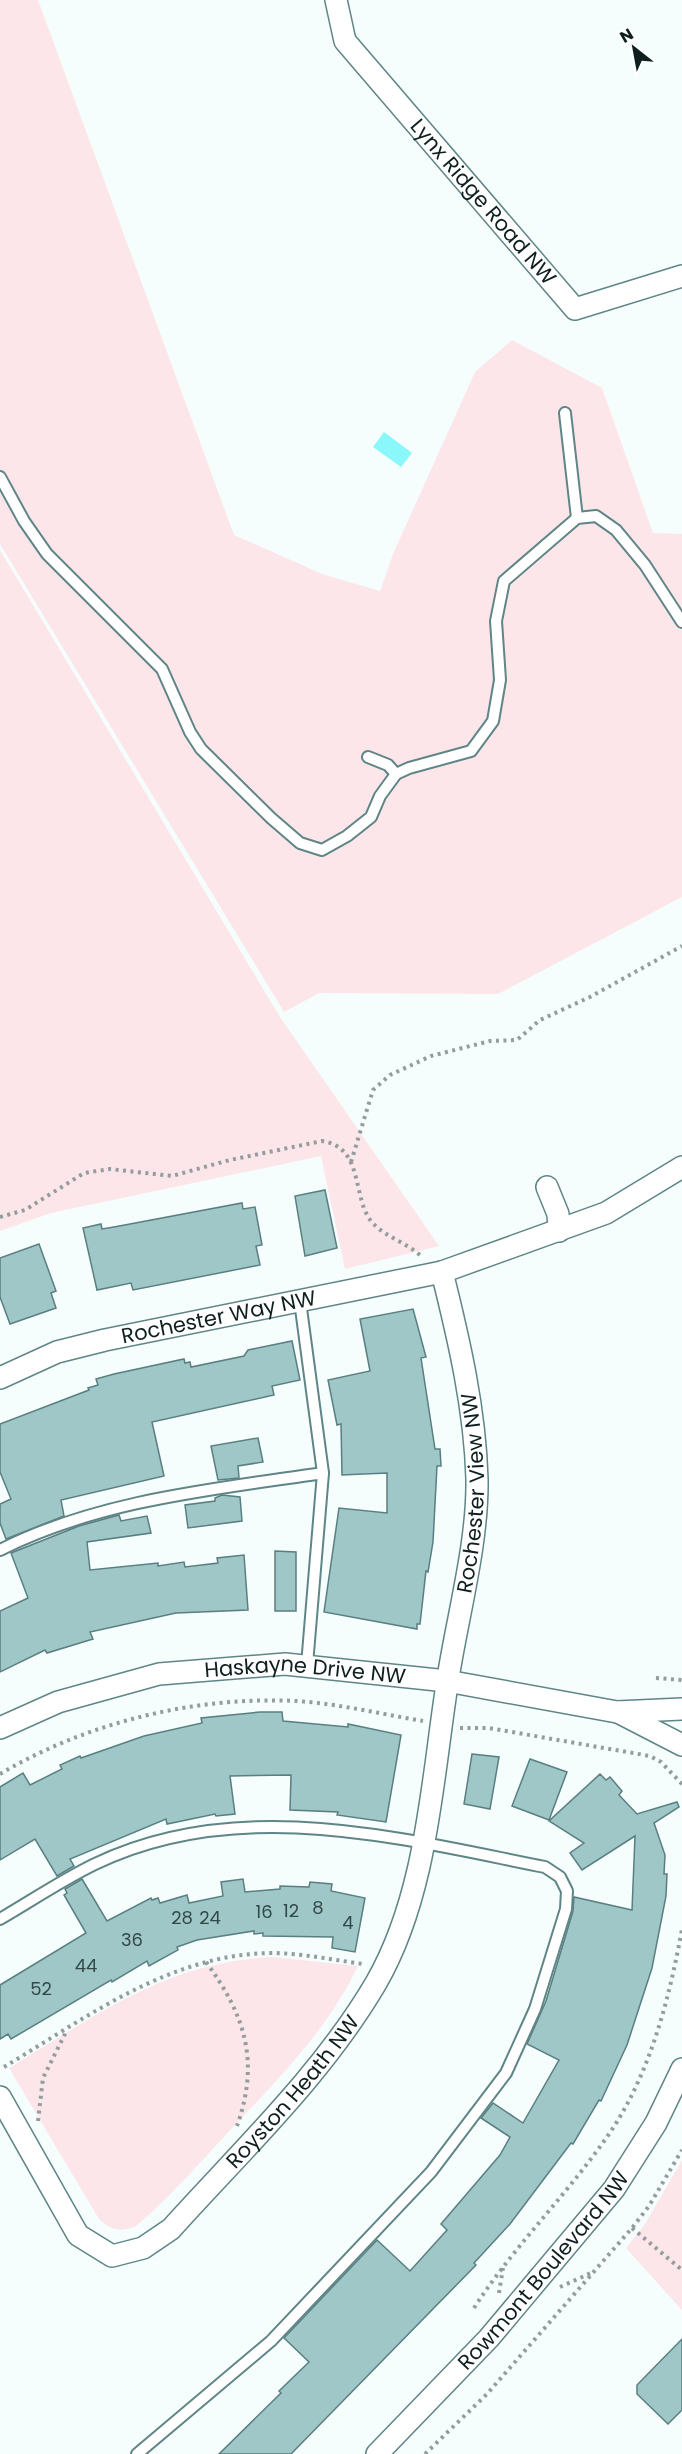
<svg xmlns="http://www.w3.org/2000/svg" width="682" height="2454" viewBox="0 0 682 2454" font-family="Poppins,sans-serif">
<rect width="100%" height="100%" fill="#f5fdfd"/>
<g fill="#fde6e9">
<path d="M 0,0 L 38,0 L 234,535 L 322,574 L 380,591 L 393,554 L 475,372 L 512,340 L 602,388 L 653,533 L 682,534 L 682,897 L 498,994 L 319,993 L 284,1012 L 0,544 Z"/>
<path d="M 0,550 L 280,1017 L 439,1246 L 345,1269 L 321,1156 L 51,1213 L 0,1231 Z"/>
<path d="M 272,1957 L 358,1966 C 327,2032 272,2085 223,2138 C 195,2168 167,2200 136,2226 C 122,2233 110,2230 99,2219 L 9,2068 C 97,2015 165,1962 272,1957 Z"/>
<path d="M 682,2160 L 682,2310 L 626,2248 L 645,2224 Z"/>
</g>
<path fill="#8af8fa" d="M 384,432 L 412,453 L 401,467 L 373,447 Z"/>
<g fill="#9fc7c8" stroke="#597f80" stroke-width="1.5">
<path d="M 325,1190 L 337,1248 L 305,1256 L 295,1196 Z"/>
<path d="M 242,1203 L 243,1209 L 255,1207 L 262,1245 L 256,1246 L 260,1265 L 133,1290 L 131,1283 L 97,1290 L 83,1228 L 101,1224 L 102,1229 L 114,1227 Z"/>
<path d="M 39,1244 L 56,1291 L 51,1293 L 56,1308 L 10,1324 L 0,1297 L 0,1258 Z"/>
<path d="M 413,1309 L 426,1357 L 421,1358 L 435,1449 L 440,1449 L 441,1466 L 437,1466 L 433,1542 L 428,1572 L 426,1571 L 420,1624 L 417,1624 L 417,1629 L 324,1612 L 339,1508 L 387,1513 L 387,1473 L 342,1475 L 341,1424 L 337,1425 L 328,1380 L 370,1371 L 360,1319 Z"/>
<path d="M 292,1341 L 300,1380 L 272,1386 L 274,1395 L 152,1422 L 164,1476 L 61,1500 L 64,1516 L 6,1539 L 0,1523 L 0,1504 L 11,1499 L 0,1472 L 0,1424 L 89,1390 L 88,1388 L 98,1385 L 96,1379 L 114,1374 L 184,1359 L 185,1363 L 190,1362 L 191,1367 L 244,1356 L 248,1350 Z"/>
<path d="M 258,1438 L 263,1462 L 238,1466 L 239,1478 L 218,1480 L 211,1446 Z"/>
<path d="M 222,1495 L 240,1497 L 242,1521 L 188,1528 L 185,1505 L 215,1501 L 215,1498 Z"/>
<path d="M 119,1515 L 121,1521 L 147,1516 L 151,1533 L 87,1542 L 90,1570 L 158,1563 L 158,1566 L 184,1562 L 185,1567 L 218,1563 L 217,1558 L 244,1555 L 248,1610 L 176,1613 L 90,1632 L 93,1639 L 47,1653 L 45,1650 L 0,1672 L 0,1611 L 28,1598 L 11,1553 L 79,1526 Z"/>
<path d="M 275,1551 L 296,1552 L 296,1611 L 275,1611 Z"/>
<path d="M 260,1712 L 282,1712 L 283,1721 L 348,1727 L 348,1724 L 401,1735 L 386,1822 L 337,1815 L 338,1812 L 290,1810 L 291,1775 L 230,1776 L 235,1814 L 216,1816 L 215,1814 L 167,1824 L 166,1819 L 70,1859 L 74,1866 L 57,1876 L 35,1839 L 0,1860 L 0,1787 L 23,1773 L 30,1785 L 62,1769 L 60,1765 L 80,1756 L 81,1758 L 144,1736 L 202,1723 L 201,1718 Z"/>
<path d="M 472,1754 L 499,1757 L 490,1809 L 464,1804 Z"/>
<path d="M 530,1759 L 567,1772 L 549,1820 L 512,1806 Z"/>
<path d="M 600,1774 L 606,1780 L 610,1777 L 622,1791 L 619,1795 L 637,1814 L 677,1802 L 679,1807 L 654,1823 L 665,1855 L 664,1874 L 667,1874 L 666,1896 L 652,1968 L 627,2045 L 601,2101 L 599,2100 L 573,2144 L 571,2143 L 510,2224 L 474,2263 L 476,2265 L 291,2454 L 219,2454 L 281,2393 L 279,2391 L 309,2362 L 284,2338 L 377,2240 L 410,2271 L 447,2230 L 441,2224 L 500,2155 L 510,2137 L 481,2118 L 493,2103 L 523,2123 L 559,2060 L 527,2044 L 546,2001 L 573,1911 L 574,1897 L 632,1910 L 635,1836 L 582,1870 L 570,1853 L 584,1843 L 549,1821 Z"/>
<path d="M 82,1879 L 107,1921 L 151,1898 L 152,1900 L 158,1898 L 160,1903 L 187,1895 L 189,1903 L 223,1896 L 221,1882 L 243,1879 L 245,1892 L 280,1889 L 280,1886 L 309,1887 L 310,1882 L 332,1884 L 331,1891 L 365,1898 L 355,1952 L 332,1948 L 333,1937 L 263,1936 L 263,1933 L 254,1934 L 254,1931 L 197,1940 L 177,1947 L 178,1950 L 149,1966 L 147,1961 L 112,1982 L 111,1980 L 11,2039 L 8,2034 L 0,2039 L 0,1985 L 86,1933 L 64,1895 L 67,1893 L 65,1889 Z"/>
<path d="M 682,2339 L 682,2410 L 668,2424 L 637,2394 L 637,2385 Z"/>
</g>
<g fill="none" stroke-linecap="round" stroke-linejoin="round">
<defs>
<g id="service">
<path d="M 565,413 L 577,518"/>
<path d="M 0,477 L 24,521 L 47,554 L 162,669 L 190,732 L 201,749 L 271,818 L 300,843 L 322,850 L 347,836 L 371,817 L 380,796 L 396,774 L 409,768 L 471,751 L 493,721 L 500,680 L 496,621 L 504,581 L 577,518 L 596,516 L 616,530 L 645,565 L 682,622"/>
<path d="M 368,757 L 388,765 L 396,774"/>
<path d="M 300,1301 L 323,1473 L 307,1665"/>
<path d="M 0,1550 C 99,1500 215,1489 323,1473"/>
<path d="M 0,1919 C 31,1901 62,1880 95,1864 C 238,1795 398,1838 545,1867 L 560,1877 L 567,1891 L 566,1909 L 535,2009 L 506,2073 L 431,2172 L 271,2341 L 137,2454"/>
</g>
<g id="minor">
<path id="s1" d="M 336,0 L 345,41 L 575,309 L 682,276"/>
<path d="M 547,1187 L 558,1214 L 559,1231"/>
<path id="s2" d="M 0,1378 L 57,1352 L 105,1340 L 442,1272 L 606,1213 L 682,1167"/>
<path d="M 618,1712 L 682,1745"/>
<path id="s3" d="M 0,1728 L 58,1702 L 159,1674 L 285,1664 L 447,1681 L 617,1712 L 682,1709"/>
<path id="s4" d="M 0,2097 L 78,2235 L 112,2256 L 143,2248 L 171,2229 C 242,2150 322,2075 376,1983 C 429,1891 432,1774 449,1672 C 459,1611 478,1541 477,1479 C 475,1409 459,1340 442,1272"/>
<path id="s5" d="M 377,2454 L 489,2338 L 614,2189 L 656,2123 L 682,2069"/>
</g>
</defs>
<use href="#service" stroke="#5f8586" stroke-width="14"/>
<use href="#minor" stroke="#5f8586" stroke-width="24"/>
<g stroke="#929d9d" stroke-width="4" stroke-dasharray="3 4.5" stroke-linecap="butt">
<path d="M 351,1162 L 373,1090 L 390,1075 L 431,1056 L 490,1041 L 517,1040 L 540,1020 L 590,997 L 682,946"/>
<path d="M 0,1217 L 25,1210 L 84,1173 L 110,1169 L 172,1176 L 230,1160 L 322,1141 C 364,1147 352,1197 371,1221 C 384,1237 406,1242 421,1256"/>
<path d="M 656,1678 L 682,1680"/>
<path d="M 460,1728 L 489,1728 L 650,1756 L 661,1762 L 682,1784"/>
<path d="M 0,1774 C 88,1722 195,1696 297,1701 C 340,1704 381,1714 423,1721"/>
<path d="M 206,1962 C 245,2015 260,2061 237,2126"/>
<path d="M 4,2067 C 89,2016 173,1952 276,1953 C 305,1954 334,1960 363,1964"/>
<path d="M 38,2121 L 43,2078 L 67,2030"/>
<path d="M 632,2228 L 682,2270"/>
<path d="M 560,2287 L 591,2273"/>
<path d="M 499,2293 L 503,2268"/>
<path d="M 474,2308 C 514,2246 567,2195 609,2134 C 650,2074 669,2000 682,1929"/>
<path d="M 425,2454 L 487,2394 L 632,2228 L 649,2206 L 682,2150"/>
</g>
<use href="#service" stroke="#fff" stroke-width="10"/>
<use href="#minor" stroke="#fff" stroke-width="21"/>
</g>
<g text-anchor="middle" stroke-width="6" stroke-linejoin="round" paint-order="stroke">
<g font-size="18" fill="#334949">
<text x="318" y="1914">8</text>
<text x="291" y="1917">12</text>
<text x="264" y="1918">16</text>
<text x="182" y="1924">28</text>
<text x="210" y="1924">24</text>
<text x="348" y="1929">4</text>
<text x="132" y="1946">36</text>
<text x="86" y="1972">44</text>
<text x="41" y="1995">52</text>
</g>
<g font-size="21" fill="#0f1f1f" stroke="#fff">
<text dy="7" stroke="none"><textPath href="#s1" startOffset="254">Lynx Ridge Road NW</textPath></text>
<text dy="7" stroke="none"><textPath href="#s2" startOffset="228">Rochester Way NW</textPath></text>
<text dy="7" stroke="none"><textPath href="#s4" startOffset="1088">Rochester View NW</textPath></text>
<text dy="7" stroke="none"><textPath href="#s3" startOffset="315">Haskayne Drive NW</textPath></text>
<text dy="7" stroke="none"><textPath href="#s4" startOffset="448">Royston Heath NW</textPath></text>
<text dy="7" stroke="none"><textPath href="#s5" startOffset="248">Rowmont Boulevard NW</textPath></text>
</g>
</g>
<g transform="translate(634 48) rotate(329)" stroke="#ffffff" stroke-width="4.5" paint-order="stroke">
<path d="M0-4.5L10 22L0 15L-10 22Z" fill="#0f1f1f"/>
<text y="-9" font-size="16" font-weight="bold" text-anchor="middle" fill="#0f1f1f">N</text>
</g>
</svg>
